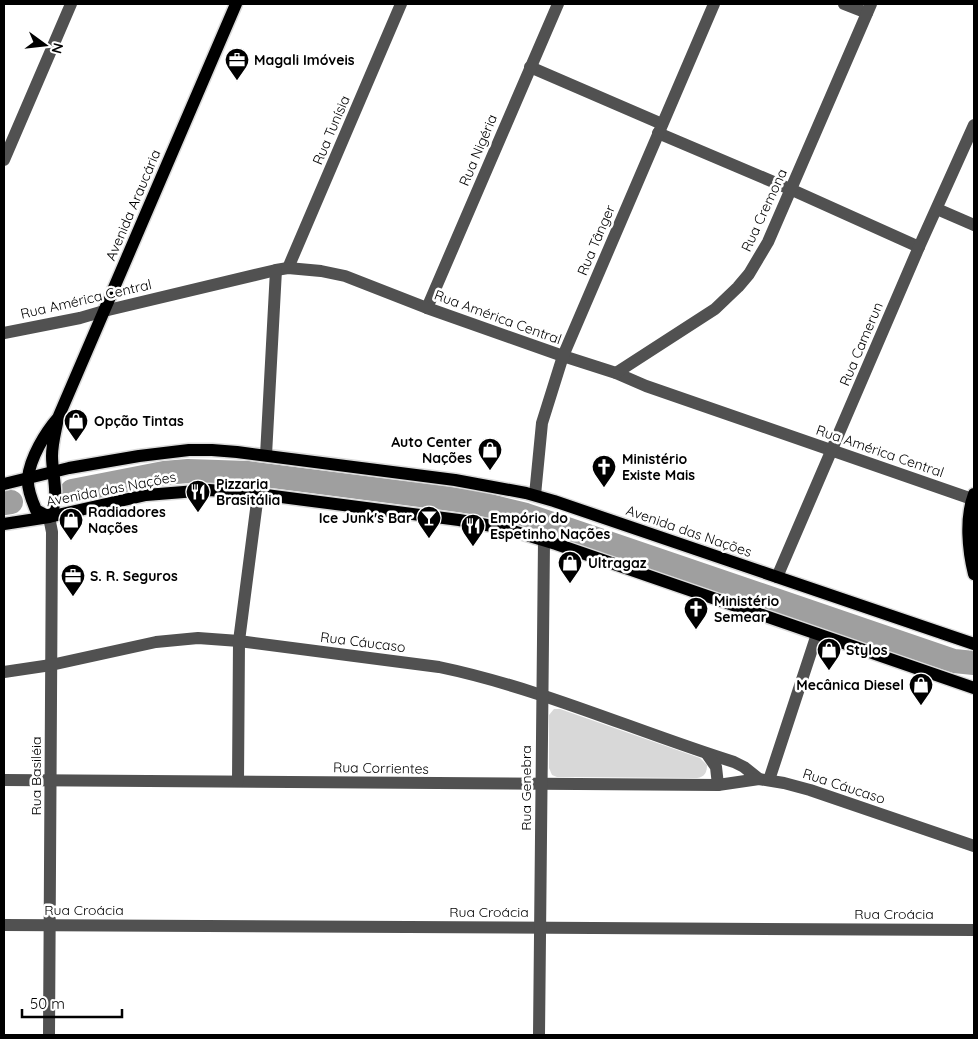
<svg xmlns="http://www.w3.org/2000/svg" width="978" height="1039" viewBox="0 0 978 1039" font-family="Quicksand,sans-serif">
<rect width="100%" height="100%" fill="#fff"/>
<path fill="#d8d8d8" d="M 554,709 L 560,709 L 700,758 L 707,765 C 707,772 705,777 697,778 L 557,777 L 552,775 L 549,768 L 549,715 Z"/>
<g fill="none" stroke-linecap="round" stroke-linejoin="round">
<g stroke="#9f9f9f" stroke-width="24">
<path d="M 72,491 L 164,473 L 188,471 L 248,473 L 444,498 L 478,503 L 526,515 L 954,661 L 974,663"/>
<path d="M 4,503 L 11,502"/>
</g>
<defs>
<g id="major">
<path d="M 58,418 C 45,433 30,458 28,478 C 27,488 32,501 36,510 L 49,517 C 61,499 52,476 52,456 C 52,443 56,430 58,418 L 236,4"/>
<path d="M 4,484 L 69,468 L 139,456 L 189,450 L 212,450 L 237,452 L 455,480 L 526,493 L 554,501 L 974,644"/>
<path d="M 974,494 C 965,518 968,550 974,574"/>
<path d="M 4,524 L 49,517 L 146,495 L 209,490 L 258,494 L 459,520 L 503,528 L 556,544 L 974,688"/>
</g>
</defs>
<use href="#major" stroke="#dbdbdb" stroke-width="15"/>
<g stroke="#515151" stroke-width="12">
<path d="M 844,4 L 867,13"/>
<path d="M 530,67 L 662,124"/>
<path d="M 658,133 L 790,189 L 919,247"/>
<path d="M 4,160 L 71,4"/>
<path d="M 937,209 L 974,225"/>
<path d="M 288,268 L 401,4"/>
<path d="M 427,308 L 558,4"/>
<path d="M 4,333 L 80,318 L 104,311 L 276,270 L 288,268 L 321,271 L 345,276 L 427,308 L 563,356 L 616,373 L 646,386 L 972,499"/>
<path d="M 616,373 L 715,309 L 738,287 L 749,274 L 768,242 L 871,4"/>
<path d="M 266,455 L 276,270"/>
<path d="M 535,495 L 542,423 L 563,356 L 714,4"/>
<path d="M 49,517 L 52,532 L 49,1035"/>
<path d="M 777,577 L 919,247 L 974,125"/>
<path d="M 4,672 L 51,665 L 156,642 L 198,638 L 239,641 L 439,667 C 540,688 635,731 734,762 L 744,767 L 759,779 L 784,783 L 810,790 L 974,846"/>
<path d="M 707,754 L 716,767 L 718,785"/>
<path d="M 4,780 L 718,785 L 759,779"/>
<path d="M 769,780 L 817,634"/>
<path d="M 238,781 L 239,641 L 258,494"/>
<path d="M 4,925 L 974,930"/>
<path d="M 539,1035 L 544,541"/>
</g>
<use href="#major" stroke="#000" stroke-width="12"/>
</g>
<defs>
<symbol id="office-pin" viewBox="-11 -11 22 30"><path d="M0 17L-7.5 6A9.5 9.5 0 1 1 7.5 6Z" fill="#000" stroke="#fff"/><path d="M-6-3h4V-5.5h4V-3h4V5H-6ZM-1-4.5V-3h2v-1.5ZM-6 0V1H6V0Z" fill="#fff"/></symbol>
<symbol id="shop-pin" viewBox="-11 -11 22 30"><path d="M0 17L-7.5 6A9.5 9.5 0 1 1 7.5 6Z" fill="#000" stroke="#fff"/><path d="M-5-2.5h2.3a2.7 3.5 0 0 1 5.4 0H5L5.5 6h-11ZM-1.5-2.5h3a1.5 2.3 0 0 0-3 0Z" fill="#fff"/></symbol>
<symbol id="church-pin" viewBox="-11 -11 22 30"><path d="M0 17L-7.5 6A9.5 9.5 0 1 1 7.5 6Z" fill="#000" stroke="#fff"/><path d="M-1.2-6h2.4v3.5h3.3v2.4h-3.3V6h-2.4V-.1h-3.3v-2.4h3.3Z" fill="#fff"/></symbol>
<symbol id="restaurant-pin" viewBox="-11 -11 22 30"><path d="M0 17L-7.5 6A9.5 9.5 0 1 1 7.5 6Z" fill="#000" stroke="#fff"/><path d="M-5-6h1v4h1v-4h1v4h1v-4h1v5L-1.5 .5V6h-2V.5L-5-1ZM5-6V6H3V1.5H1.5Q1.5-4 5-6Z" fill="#fff"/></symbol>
<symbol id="bar-pin" viewBox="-11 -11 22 30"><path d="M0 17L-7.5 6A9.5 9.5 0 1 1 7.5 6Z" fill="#000" stroke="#fff"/><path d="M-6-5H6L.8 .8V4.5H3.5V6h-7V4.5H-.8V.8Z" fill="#fff"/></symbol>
</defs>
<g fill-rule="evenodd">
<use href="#office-pin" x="223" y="46" width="28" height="38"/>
<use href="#shop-pin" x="62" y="407" width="28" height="38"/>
<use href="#shop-pin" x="476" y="436" width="28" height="38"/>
<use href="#church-pin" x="590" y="453" width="28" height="38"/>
<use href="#restaurant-pin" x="184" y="478" width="28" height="38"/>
<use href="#bar-pin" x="415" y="504" width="28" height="38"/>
<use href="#shop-pin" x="57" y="506" width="28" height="38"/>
<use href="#restaurant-pin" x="459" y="512" width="28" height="38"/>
<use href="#shop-pin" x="556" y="549" width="28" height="38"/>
<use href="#office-pin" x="59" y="562" width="28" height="38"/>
<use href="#church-pin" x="682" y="595" width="28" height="38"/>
<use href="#shop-pin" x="815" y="636" width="28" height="38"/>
<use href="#shop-pin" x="907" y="671" width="28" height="38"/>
</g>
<g text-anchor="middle" stroke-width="5" stroke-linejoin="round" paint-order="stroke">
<g font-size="14" font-weight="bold" fill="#000" stroke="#fff" text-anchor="start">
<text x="254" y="65">Magali Imóveis</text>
<text x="94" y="426">Opção Tintas</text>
<text x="472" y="447" text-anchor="end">Auto Center<tspan x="472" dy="16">Nações</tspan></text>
<text x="622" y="464">Ministério<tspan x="622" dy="16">Existe Mais</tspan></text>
<text x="216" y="489">Pizzaria<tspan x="216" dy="16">Brasitália</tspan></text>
<text x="88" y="517">Radiadores<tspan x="88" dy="16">Nações</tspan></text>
<text x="412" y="523" text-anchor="end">Ice Junk's Bar</text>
<text x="490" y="523">Empório do<tspan x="490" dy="16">Espetinho Nações</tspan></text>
<text x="588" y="568">Ultragaz</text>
<text x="90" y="581">S. R. Seguros</text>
<text x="714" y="606">Ministério<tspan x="714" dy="16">Semear</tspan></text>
<text x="846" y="655">Stylos</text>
<text x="904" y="690" text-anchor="end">Mecânica Diesel</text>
</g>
<g font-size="14" fill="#000" stroke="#fff">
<text transform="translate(331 130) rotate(-67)" y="5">Rua Tunísia</text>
<text transform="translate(478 150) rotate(-67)" y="5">Rua Nigéria</text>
<text transform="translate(133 205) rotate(-67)" y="5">Avenida Araucária</text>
<text transform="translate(764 210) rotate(-65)" y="5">Rua Cremona</text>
<text transform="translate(596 240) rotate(-67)" y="5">Rua Tânger</text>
<text transform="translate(86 299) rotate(-13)" y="5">Rua América Central</text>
<text transform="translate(498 317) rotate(20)" y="5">Rua América Central</text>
<text transform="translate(861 344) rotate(-67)" y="5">Rua Camerun</text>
<text transform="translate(880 451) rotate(19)" y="5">Rua América Central</text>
<text transform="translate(111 489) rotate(-11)" y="5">Avenida das Nações</text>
<text transform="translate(689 531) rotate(19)" y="5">Avenida das Nações</text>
<text transform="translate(363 642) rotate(7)" y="5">Rua Cáucaso</text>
<text transform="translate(381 768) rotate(1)" y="5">Rua Corrientes</text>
<text transform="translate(36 776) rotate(-90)" y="5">Rua Basiléia</text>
<text transform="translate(844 786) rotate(18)" y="5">Rua Cáucaso</text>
<text transform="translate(526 788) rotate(-90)" y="5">Rua Genebra</text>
<text x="84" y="915">Rua Croácia</text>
<text x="489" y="917">Rua Croácia</text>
<text x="894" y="919">Rua Croácia</text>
</g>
</g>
<rect width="978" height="1039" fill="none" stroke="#000000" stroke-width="10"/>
<g transform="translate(45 45) rotate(105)" stroke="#ffffff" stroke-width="4" paint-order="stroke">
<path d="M0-4L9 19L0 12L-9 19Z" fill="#000000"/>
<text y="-8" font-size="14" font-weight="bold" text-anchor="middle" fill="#000000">N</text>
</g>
<path d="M22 1009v8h100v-8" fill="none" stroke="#000000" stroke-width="2.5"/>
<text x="30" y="1009" font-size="15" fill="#000000" stroke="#ffffff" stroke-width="4" paint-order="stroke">50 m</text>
</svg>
